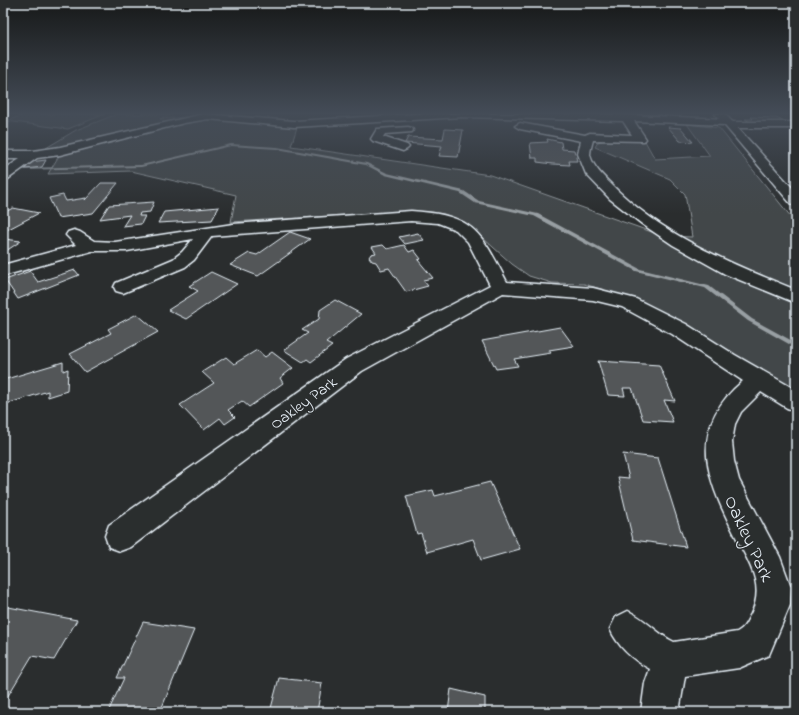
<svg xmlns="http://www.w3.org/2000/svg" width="799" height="715" viewBox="0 0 799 715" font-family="'Indie Flower',sans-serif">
<rect width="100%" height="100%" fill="#2a2d2e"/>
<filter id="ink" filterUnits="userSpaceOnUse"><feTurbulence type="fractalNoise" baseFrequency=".025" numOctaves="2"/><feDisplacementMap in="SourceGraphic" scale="8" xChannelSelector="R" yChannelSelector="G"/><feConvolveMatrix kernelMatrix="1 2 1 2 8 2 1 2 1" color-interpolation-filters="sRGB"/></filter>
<g filter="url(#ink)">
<g fill="#424648" stroke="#959ca0">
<path d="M 26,114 L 105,114 L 68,129 L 6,121 Z"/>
<path d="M 117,114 L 172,114 L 160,119 L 223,114 L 299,121 L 291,146 L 490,175 L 663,236 L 692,237 L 685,194 L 670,179 L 595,147 L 598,142 L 604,140 L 645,141 L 655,159 L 710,156 L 687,124 L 719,128 L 796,223 L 796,391 L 644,302 L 584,284 L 552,283 L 529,276 L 512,264 L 465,222 L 444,214 L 419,211 L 231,222 L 236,195 L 131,171 L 48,174 L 60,154 L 46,148 L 76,130 Z"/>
</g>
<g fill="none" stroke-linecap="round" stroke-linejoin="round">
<path fill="#989fa3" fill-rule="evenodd" d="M 231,144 L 277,147 L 367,163 L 387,173 L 464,191 L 479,201 L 538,214 L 640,269 L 709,286 L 752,319 L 796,343 L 796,348 L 748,321 L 705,288 L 636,271 L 534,216 L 475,203 L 460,193 L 385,175 L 366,165 L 277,149 L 231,146 L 141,167 L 21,170 L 19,169 L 21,168 L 141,165 Z"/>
</g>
<g fill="#535759" stroke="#e8f1f8">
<path d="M 633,114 L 662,114 L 664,118 L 634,116 Z"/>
<path d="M 751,117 L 777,118 L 784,122 L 750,122 L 745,119 L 753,119 Z"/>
<path d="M 668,127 L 681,128 L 693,142 L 680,141 Z"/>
<path d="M 445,129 L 463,130 L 458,157 L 439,156 L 442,146 L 405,143 L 408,137 L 443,139 Z"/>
<path d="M 547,139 L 561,142 L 562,149 L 574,150 L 577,161 L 569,161 L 570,165 L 553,164 L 537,162 L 537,158 L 532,158 L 530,143 L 548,142 Z"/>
<path d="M 46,160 L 42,167 L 25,169 L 30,162 Z"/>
<path d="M 101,183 L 118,183 L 93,213 L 58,218 L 49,198 L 63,195 L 66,201 L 86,198 L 85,200 Z"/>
<path d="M 154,202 L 150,212 L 140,213 L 139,216 L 145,216 L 141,224 L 123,226 L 130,215 L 100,219 L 109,205 Z"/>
<path d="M 219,207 L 212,220 L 158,223 L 164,212 Z"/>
<path d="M 13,208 L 39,213 L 3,232 L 3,213 Z"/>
<path d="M 290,232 L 310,239 L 258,276 L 230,265 L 249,253 L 257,255 Z"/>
<path d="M 418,233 L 424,240 L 405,244 L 399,237 Z"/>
<path d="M 4,239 L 21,241 L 6,251 L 3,251 Z"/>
<path d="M 383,245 L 387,249 L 404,245 L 409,252 L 414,250 L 421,259 L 418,260 L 433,278 L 423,280 L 428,286 L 406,292 L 389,268 L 381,270 L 376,262 L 372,261 L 369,257 L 371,254 L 376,253 L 372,247 Z"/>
<path d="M 75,270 L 79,275 L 18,299 L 5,280 L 30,271 L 38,282 Z"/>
<path d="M 211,272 L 237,284 L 186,319 L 168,310 L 198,291 L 189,286 Z"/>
<path d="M 335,300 L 361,314 L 326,343 L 332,346 L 311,362 L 307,359 L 303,362 L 284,350 L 308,333 L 302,330 L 319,319 L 320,310 Z"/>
<path d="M 137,314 L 158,332 L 85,372 L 70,354 L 111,333 L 108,329 Z"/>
<path d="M 560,327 L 574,346 L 549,350 L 551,353 L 514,359 L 518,366 L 496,369 L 482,341 Z"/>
<path d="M 257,350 L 265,357 L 272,352 L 293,368 L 280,378 L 283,383 L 249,407 L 242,401 L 228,410 L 235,417 L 225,424 L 220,418 L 204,430 L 180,405 L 214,383 L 202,372 L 226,357 L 234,364 Z"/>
<path d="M 598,361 L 659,365 L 675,401 L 664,400 L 673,422 L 643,420 L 632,388 L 623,388 L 625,396 L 608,395 Z"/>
<path d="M 63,362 L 63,371 L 68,369 L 67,391 L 48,397 L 48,391 L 3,405 L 3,380 Z"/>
<path d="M 623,454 L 658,458 L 686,547 L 633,540 L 618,477 L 629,478 Z"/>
<path d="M 490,482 L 520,549 L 481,560 L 473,539 L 427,552 L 421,533 L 417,534 L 406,496 L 433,490 L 435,496 Z"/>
<path d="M 3,606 L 77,620 L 54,660 L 32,656 L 3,704 Z"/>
<path d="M 143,622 L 194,630 L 160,712 L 108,712 L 124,678 L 117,678 Z"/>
<path d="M 279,678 L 322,683 L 317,712 L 270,712 Z"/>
<path d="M 451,689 L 485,697 L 485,712 L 448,712 Z"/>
</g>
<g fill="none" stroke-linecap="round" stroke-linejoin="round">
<defs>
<g id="minor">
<path d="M 203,114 L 294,121 L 415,114 L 605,114 L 728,119 L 733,122 L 796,122 L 796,128 L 730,128 L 725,125 L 634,121 L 646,139 L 644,141 L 593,140 C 592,144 590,150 590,155 C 593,167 603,176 611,184 C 661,235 731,264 796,290 L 796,303 L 725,274 L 673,245 L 642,224 L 610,199 L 586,174 L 578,154 L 581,141 L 520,129 L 515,126 L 520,123 L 585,135 L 590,133 L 632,135 L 623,121 L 461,117 L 294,127 L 208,119 L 184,123 L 60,155 L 37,158 L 8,179 L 3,180 L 3,170 L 20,159 L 3,159 L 3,151 L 33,151 L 60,147 Z"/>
<path d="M 408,127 L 412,128 L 413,130 L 412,132 L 385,134 L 383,137 L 407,145 L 409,147 L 407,149 L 403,151 L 373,141 L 371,139 L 377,129 Z"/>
<path d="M 411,211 C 473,215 480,230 507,282 L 593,288 L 636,299 L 686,324 L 735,355 L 796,390 L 796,411 L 787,408 L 761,392 L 741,412 L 735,424 L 732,442 L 734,461 L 739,480 L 780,557 L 791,587 L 790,605 L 769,655 L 739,668 L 685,676 L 679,712 L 641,712 L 645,683 L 650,669 C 633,660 618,647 610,629 L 616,617 L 628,611 C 646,619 657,634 674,642 L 737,632 C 745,628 747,621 751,614 C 764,588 752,568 740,545 C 710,486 682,432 743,381 L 672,334 L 622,307 L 593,300 L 503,293 L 362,371 L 131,547 L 120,551 L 109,547 L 105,536 L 109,525 L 346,359 L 490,285 L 468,242 L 456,230 L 438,223 L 411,221 L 212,236 L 194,260 L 185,267 L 123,293 L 116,291 L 114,287 L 116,283 L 173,259 L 182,252 L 193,239 L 127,251 L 92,251 L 3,276 L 3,265 L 76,245 L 66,235 L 68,232 L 74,230 L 80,232 L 94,241 L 115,242 L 233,224 Z"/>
</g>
<path id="major" d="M 715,114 L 725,114 L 796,192 L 796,205 L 791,204 Z"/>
</defs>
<use href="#minor" stroke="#e8f1f8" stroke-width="3"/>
<use href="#major" stroke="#e8f1f8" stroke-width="3"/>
<use href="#minor" fill="#2a2d2e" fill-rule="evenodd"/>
<use href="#major" fill="#2a2d2e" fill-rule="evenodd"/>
</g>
</g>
<linearGradient id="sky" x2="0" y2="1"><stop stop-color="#171919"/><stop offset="0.53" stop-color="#444c57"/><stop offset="1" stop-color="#444c57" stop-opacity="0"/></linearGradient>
<rect width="799" height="214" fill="url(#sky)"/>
<g text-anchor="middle" stroke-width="3" stroke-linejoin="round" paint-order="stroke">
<g font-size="16" fill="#e8f1f8" stroke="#2a2d2e">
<text transform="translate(303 402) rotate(-36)" y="6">Oakley Park</text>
</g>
<g font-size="19" fill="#e8f1f8" stroke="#2a2d2e">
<text transform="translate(750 538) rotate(65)" y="7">Oakley Park</text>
</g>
</g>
<rect width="799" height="715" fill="none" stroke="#2a2d2e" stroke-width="16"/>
<rect x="8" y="8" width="783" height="699" fill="none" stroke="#e8f1f8" stroke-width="1.5" filter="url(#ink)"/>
</svg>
